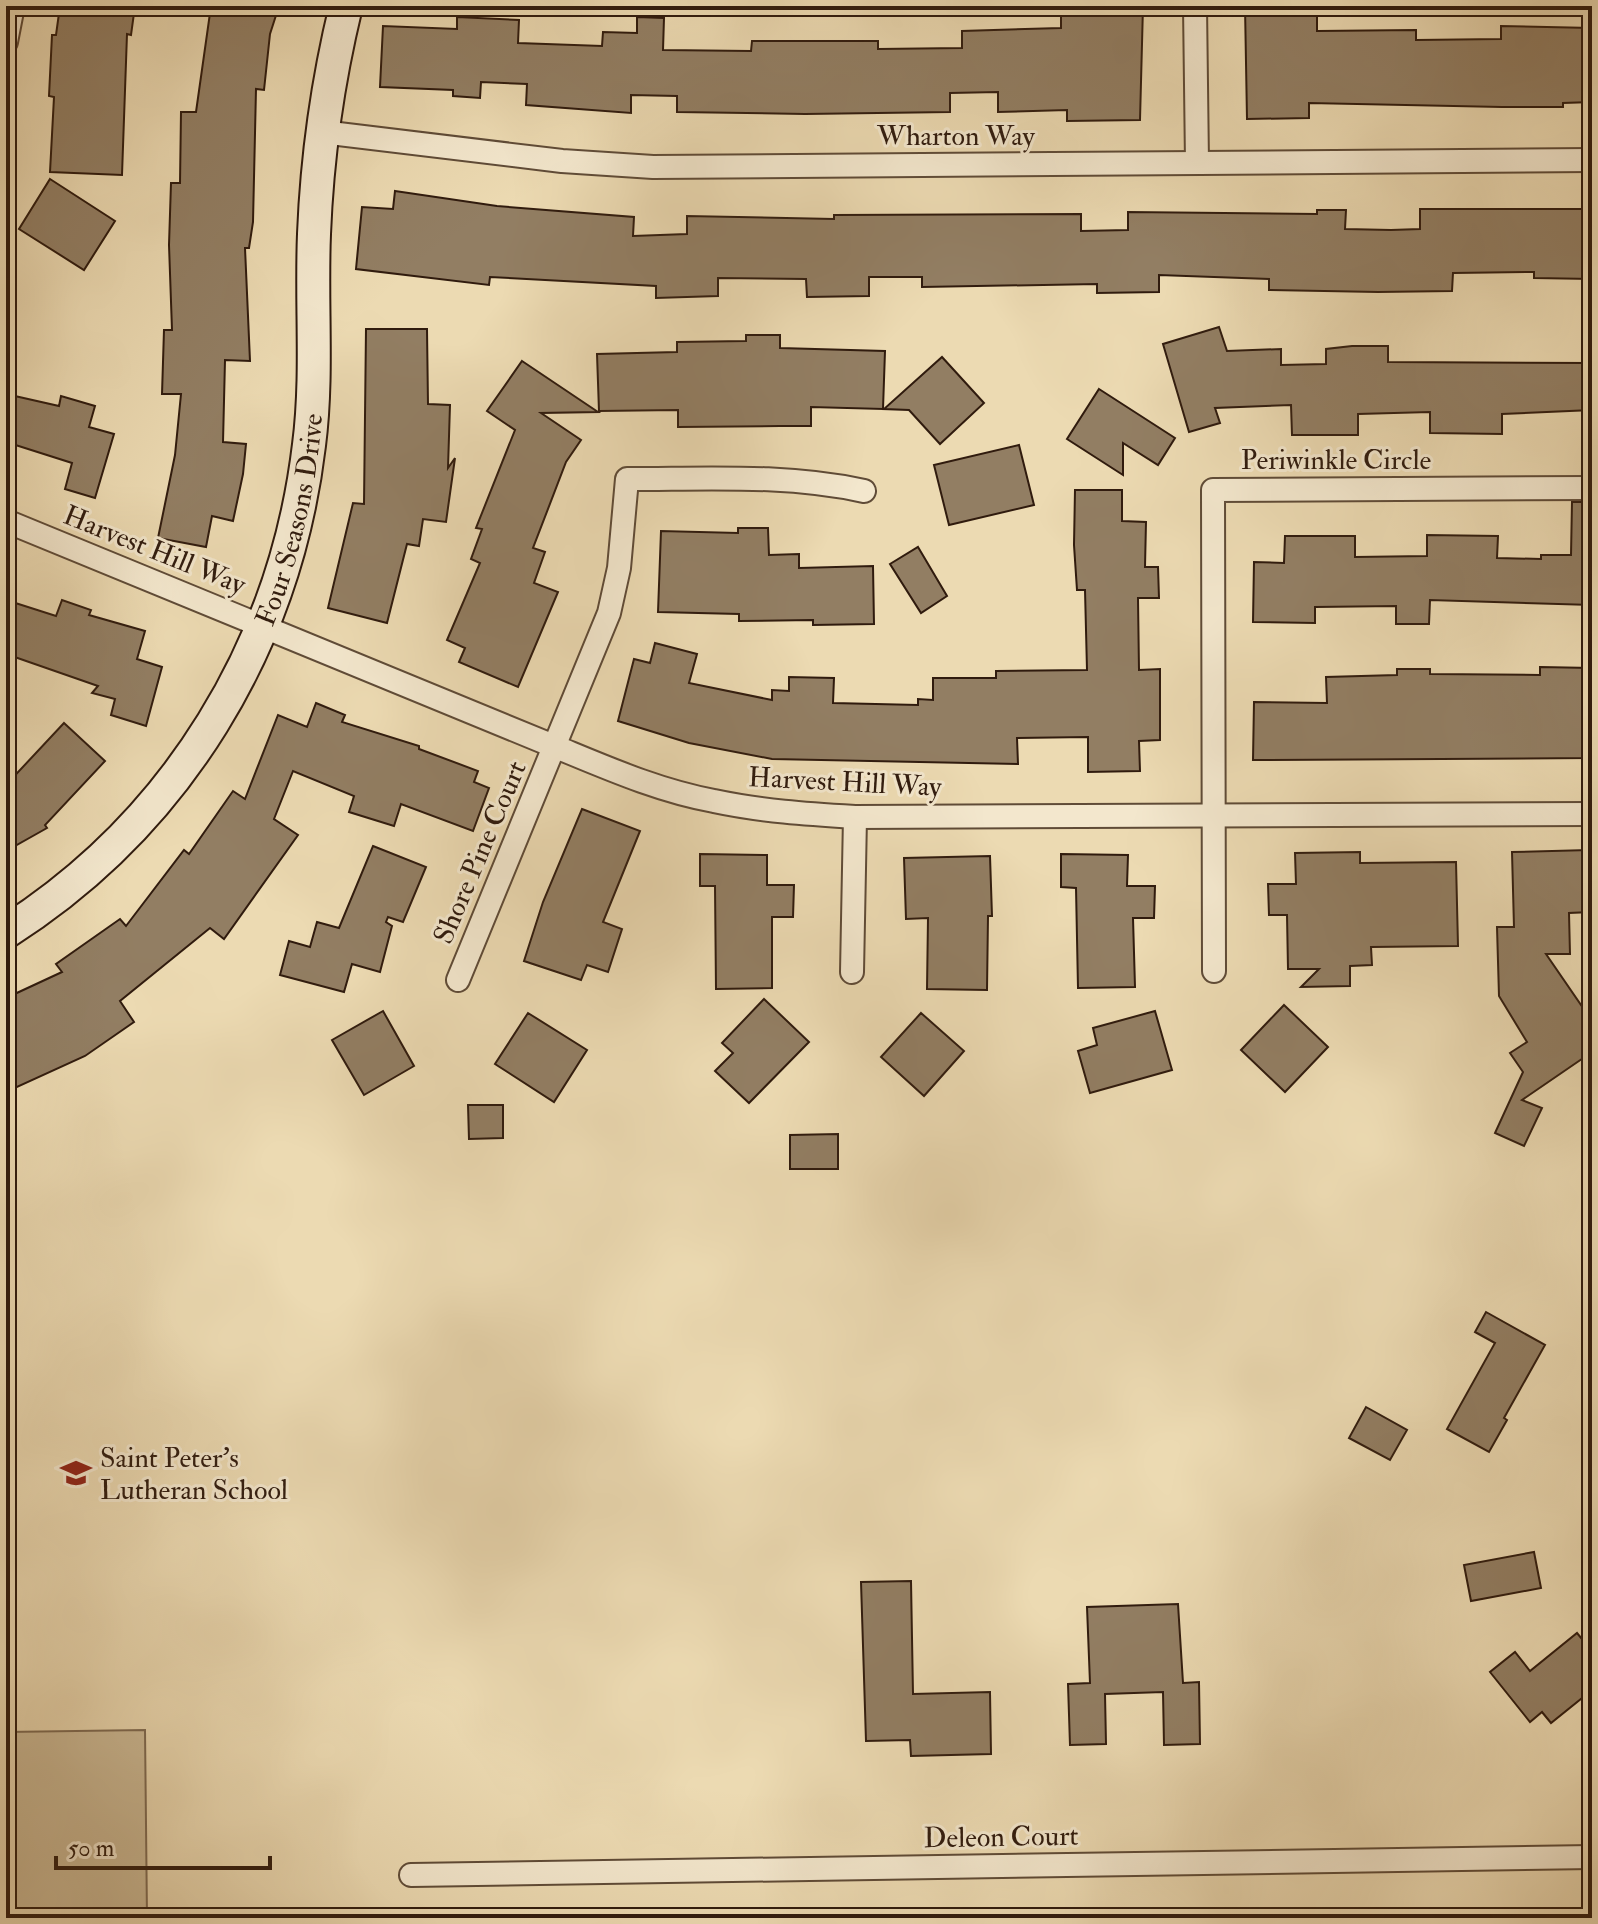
<svg xmlns="http://www.w3.org/2000/svg" width="1598" height="1924" viewBox="0 0 1598 1924" font-family="'IM FELL Double Pica',serif">
<rect width="100%" height="100%" fill="#ecdab2"/>
<filter id="stains"><feTurbulence type="fractalNoise" baseFrequency=".0025" numOctaves="4"/><feColorMatrix values="0 0 0 0 .2 0 0 0 0 .09 0 0 0 0 .02 0 0 0 .5 -.17"/></filter>
<radialGradient id="worn" r=".72"><stop offset=".6" stop-color="#630" stop-opacity="0"/><stop offset="1" stop-color="#630" stop-opacity=".3"/></radialGradient>
<path fill="#ccba96" stroke="#7e6a52" stroke-width="2" d="M 145,1730 L 147,1918 L 6,1918 L 6,1732 Z"/>
<g fill="#927e63" stroke="#301b0e" stroke-width="2">
<path d="M 60,6 L 135,6 L 131,35 L 127,34 L 122,175 L 50,172 L 54,97 L 49,96 L 52,35 L 56,35 Z"/>
<path d="M 211,6 L 279,6 L 270,34 L 264,90 L 256,89 L 253,222 L 249,248 L 245,248 L 250,361 L 225,360 L 223,442 L 246,444 L 243,474 L 233,521 L 212,516 L 206,547 L 158,538 L 175,455 L 181,394 L 162,394 L 164,330 L 172,330 L 169,245 L 171,183 L 180,183 L 181,112 L 196,112 Z"/>
<path d="M 1061,6 L 1143,6 L 1140,120 L 1067,121 L 1067,110 L 998,112 L 998,92 L 950,93 L 950,112 L 805,114 L 677,112 L 677,96 L 631,95 L 631,113 L 526,105 L 527,84 L 481,82 L 480,98 L 453,96 L 453,90 L 380,87 L 383,26 L 457,29 L 457,17 L 519,20 L 518,43 L 602,46 L 603,32 L 637,33 L 637,17 L 664,18 L 663,50 L 751,51 L 752,41 L 878,41 L 878,49 L 962,48 L 962,31 L 1061,28 Z"/>
<path d="M 1245,6 L 1317,6 L 1317,31 L 1416,30 L 1416,40 L 1501,39 L 1501,26 L 1592,28 L 1592,102 L 1563,103 L 1563,107 L 1502,107 L 1309,103 L 1309,118 L 1247,119 Z"/>
<path d="M 50,179 L 115,221 L 84,270 L 19,229 Z"/>
<path d="M 395,191 L 497,206 L 634,217 L 633,236 L 687,234 L 687,216 L 834,219 L 834,215 L 1081,214 L 1081,231 L 1128,230 L 1128,212 L 1317,214 L 1317,210 L 1346,210 L 1345,229 L 1391,230 L 1420,229 L 1420,209 L 1592,209 L 1592,279 L 1534,278 L 1534,272 L 1453,273 L 1452,291 L 1378,292 L 1269,290 L 1269,279 L 1159,275 L 1159,292 L 1097,293 L 1097,284 L 922,287 L 922,277 L 869,277 L 869,296 L 807,297 L 806,279 L 718,278 L 718,296 L 656,298 L 656,286 L 490,277 L 489,285 L 356,269 L 362,207 L 393,209 Z"/>
<path d="M 1219,327 L 1227,351 L 1281,349 L 1281,365 L 1326,364 L 1326,349 L 1352,346 L 1388,346 L 1388,362 L 1592,363 L 1592,410 L 1502,414 L 1502,434 L 1430,433 L 1430,412 L 1358,414 L 1358,435 L 1292,435 L 1291,405 L 1215,408 L 1220,423 L 1189,432 L 1163,344 Z"/>
<path d="M 366,329 L 427,329 L 428,404 L 450,405 L 448,468 L 455,458 L 446,522 L 423,519 L 419,546 L 407,544 L 387,623 L 328,608 L 353,503 L 364,504 Z"/>
<path d="M 746,335 L 780,335 L 780,348 L 885,351 L 883,409 L 811,407 L 811,426 L 780,426 L 678,427 L 678,410 L 599,411 L 597,354 L 677,352 L 677,342 L 746,341 Z"/>
<path d="M 942,357 L 984,403 L 940,444 L 909,410 L 884,409 Z"/>
<path d="M 522,361 L 598,412 L 541,413 L 581,440 L 566,462 L 533,548 L 545,552 L 534,583 L 558,592 L 518,687 L 459,662 L 465,648 L 447,640 L 480,563 L 471,559 L 482,529 L 476,528 L 515,430 L 487,411 Z"/>
<path d="M 1099,389 L 1175,438 L 1158,465 L 1123,443 L 1123,475 L 1067,439 Z"/>
<path d="M 6,394 L 59,406 L 61,396 L 95,406 L 89,427 L 114,434 L 95,498 L 65,489 L 72,463 L 6,442 Z"/>
<path d="M 1019,445 L 1034,505 L 949,525 L 934,465 Z"/>
<path d="M 1075,490 L 1122,490 L 1122,521 L 1146,522 L 1145,567 L 1158,567 L 1159,598 L 1138,598 L 1139,670 L 1160,669 L 1160,740 L 1139,741 L 1140,771 L 1088,772 L 1088,737 L 1017,738 L 1018,764 L 772,759 L 689,743 L 618,721 L 634,659 L 650,663 L 655,643 L 697,654 L 689,683 L 772,700 L 772,690 L 789,691 L 789,677 L 834,678 L 833,703 L 918,705 L 918,699 L 933,700 L 933,678 L 996,678 L 996,671 L 1087,670 L 1085,590 L 1077,590 L 1074,545 Z"/>
<path d="M 1572,502 L 1592,502 L 1592,605 L 1430,600 L 1429,624 L 1396,624 L 1396,606 L 1315,607 L 1315,623 L 1253,622 L 1254,562 L 1284,563 L 1285,536 L 1355,536 L 1355,557 L 1427,556 L 1427,535 L 1498,536 L 1497,558 L 1541,559 L 1541,555 L 1571,555 Z"/>
<path d="M 738,528 L 768,528 L 769,555 L 799,554 L 799,568 L 873,566 L 874,624 L 813,625 L 813,620 L 739,621 L 739,614 L 658,612 L 661,531 L 738,533 Z"/>
<path d="M 918,547 L 947,596 L 921,613 L 890,564 Z"/>
<path d="M 6,600 L 56,616 L 62,600 L 91,610 L 89,615 L 145,631 L 137,659 L 162,667 L 146,726 L 111,715 L 115,699 L 92,693 L 98,686 L 6,654 Z"/>
<path d="M 1540,667 L 1592,668 L 1592,758 L 1253,760 L 1254,702 L 1327,703 L 1326,677 L 1397,675 L 1397,669 L 1430,669 L 1430,674 L 1540,675 Z"/>
<path d="M 316,703 L 345,715 L 342,722 L 419,746 L 419,749 L 478,771 L 474,782 L 489,788 L 473,831 L 401,804 L 394,826 L 349,812 L 354,796 L 293,771 L 274,819 L 298,835 L 224,939 L 210,928 L 120,1001 L 134,1022 L 85,1056 L 6,1092 L 6,998 L 62,972 L 56,964 L 120,919 L 126,926 L 184,850 L 189,854 L 233,791 L 245,799 L 278,715 L 307,727 Z"/>
<path d="M 64,723 L 105,761 L 45,825 L 47,828 L 6,851 L 6,785 Z"/>
<path d="M 582,809 L 640,831 L 603,922 L 622,929 L 608,972 L 587,965 L 581,980 L 524,961 L 543,902 Z"/>
<path d="M 373,846 L 426,867 L 403,922 L 388,917 L 386,922 L 392,926 L 380,972 L 352,964 L 344,992 L 280,975 L 289,941 L 310,947 L 317,922 L 339,928 Z"/>
<path d="M 1589,850 L 1591,912 L 1569,913 L 1570,954 L 1546,954 L 1592,1021 L 1592,1052 L 1522,1100 L 1542,1108 L 1524,1146 L 1495,1133 L 1523,1072 L 1510,1053 L 1527,1042 L 1499,996 L 1497,927 L 1514,927 L 1512,852 Z"/>
<path d="M 1360,852 L 1360,863 L 1456,862 L 1458,946 L 1371,947 L 1372,965 L 1350,966 L 1350,986 L 1301,987 L 1319,969 L 1288,969 L 1287,915 L 1269,915 L 1268,884 L 1296,884 L 1295,853 Z"/>
<path d="M 700,854 L 767,855 L 767,885 L 794,885 L 793,917 L 772,917 L 772,988 L 716,989 L 715,886 L 700,886 Z"/>
<path d="M 1061,854 L 1128,855 L 1127,886 L 1155,886 L 1154,918 L 1133,918 L 1135,987 L 1078,988 L 1076,888 L 1061,887 Z"/>
<path d="M 990,856 L 992,916 L 988,916 L 987,990 L 927,989 L 928,918 L 906,919 L 904,858 Z"/>
<path d="M 764,999 L 809,1042 L 749,1103 L 715,1071 L 733,1053 L 722,1043 Z"/>
<path d="M 1284,1005 L 1328,1047 L 1285,1092 L 1241,1050 Z"/>
<path d="M 383,1011 L 414,1066 L 364,1095 L 332,1040 Z"/>
<path d="M 1155,1011 L 1172,1070 L 1090,1093 L 1078,1051 L 1097,1045 L 1093,1028 Z"/>
<path d="M 528,1013 L 587,1050 L 554,1102 L 495,1064 Z"/>
<path d="M 921,1013 L 964,1051 L 924,1096 L 881,1057 Z"/>
<path d="M 468,1105 L 503,1105 L 503,1138 L 469,1139 Z"/>
<path d="M 838,1134 L 838,1169 L 790,1169 L 790,1135 Z"/>
<path d="M 1486,1312 L 1545,1345 L 1504,1418 L 1507,1420 L 1489,1452 L 1447,1429 L 1495,1343 L 1475,1332 Z"/>
<path d="M 1366,1407 L 1407,1430 L 1390,1460 L 1349,1438 Z"/>
<path d="M 1534,1552 L 1541,1588 L 1471,1601 L 1464,1565 Z"/>
<path d="M 911,1581 L 913,1694 L 990,1692 L 991,1754 L 911,1756 L 910,1740 L 866,1741 L 861,1582 Z"/>
<path d="M 1178,1604 L 1183,1683 L 1199,1682 L 1200,1744 L 1164,1745 L 1163,1692 L 1105,1694 L 1106,1744 L 1070,1745 L 1068,1684 L 1090,1683 L 1087,1607 Z"/>
<path d="M 1577,1633 L 1592,1651 L 1592,1690 L 1551,1723 L 1542,1712 L 1530,1722 L 1490,1672 L 1515,1652 L 1530,1671 Z"/>
</g>
<g fill="none" stroke-linecap="round" stroke-linejoin="round">
<defs>
<g id="street">
<path d="M 1195,6 L 1197,163"/>
<path d="M 6,42 L 13,6"/>
<path d="M 322,132 L 562,161 L 653,167 L 1592,160"/>
<path d="M 6,521 L 556,747 C 607,768 659,791 714,801 C 761,811 807,814 855,817 L 1592,814"/>
<path d="M 1214,971 L 1213,490 L 1592,488"/>
<path d="M 852,972 L 855,817"/>
<path d="M 458,980 L 609,613 L 619,568 L 627,479 C 707,479 786,474 864,491"/>
<path d="M 411,1875 L 1592,1857"/>
</g>
<g id="secondary">
<path id="s1" d="M 6,932 C 177,823 285,646 309,445 C 318,376 311,304 314,234 C 317,157 328,80 346,6"/>
</g>
</defs>
<use href="#street" stroke="#5f4b37" stroke-width="26"/>
<use href="#secondary" stroke="#301b0e" stroke-width="36"/>
<use href="#street" stroke="#f3e7cd" stroke-width="22"/>
<use href="#secondary" stroke="#f3e7cd" stroke-width="32"/>
</g>
<defs>
<symbol id="school-bare" viewBox="-9 -9 18 18"><path d="M0-5L7-2L0 1L-7-2ZM-4 1L0 2.5L4 1V4Q0 6-4 4Z" fill="#8f2418" stroke="#f3e7cd" stroke-width="2.5" paint-order="stroke"/></symbol>
</defs>
<g fill-rule="evenodd">
<use href="#school-bare" x="54" y="1451" width="44" height="44"/>
</g>
<g text-anchor="middle" stroke-width="6" stroke-linejoin="round" paint-order="stroke">
<g font-size="28" fill="#301b0e" stroke="#f3e7cd">
<text x="956" y="145">Wharton Way</text>
<text x="1336" y="469">Periwinkle Circle</text>
<text dy="10" stroke="none"><textPath href="#s1" startOffset="516">Four Seasons Drive</textPath></text>
<text transform="translate(155 549) rotate(22)" y="10">Harvest Hill Way</text>
<text transform="translate(845 781) rotate(3)" y="10">Harvest Hill Way</text>
<text transform="translate(479 852) rotate(-67)" y="10">Shore Pine Court</text>
<text transform="translate(1001 1836) rotate(-1)" y="10">Deleon Court</text>
</g>
<g font-size="28" fill="#301b0e" stroke="#f3e7cd" text-anchor="start">
<text x="100" y="1467">Saint Peter's<tspan x="100" dy="32">Lutheran School</tspan></text>
</g>
</g>
<rect width="1598" height="1924" fill="none" stroke="#ecdab2" stroke-width="32"/>
<rect x="8" y="8" width="1582" height="1908" fill="none" stroke="#301b0e" stroke-width="4"/>
<rect x="16" y="16" width="1566" height="1892" fill="none" stroke="#301b0e" stroke-width="2"/>
<path d="M56 1856v12h214v-12" fill="none" stroke="#301b0e" stroke-width="4"/>
<text x="68" y="1856" font-size="24" fill="#301b0e" stroke="#f3e7cd" stroke-width="6" paint-order="stroke">50 m</text>
<rect width="100%" height="100%" filter="url(#stains)"/>
<rect width="100%" height="100%" fill="url(#worn)"/>
</svg>
